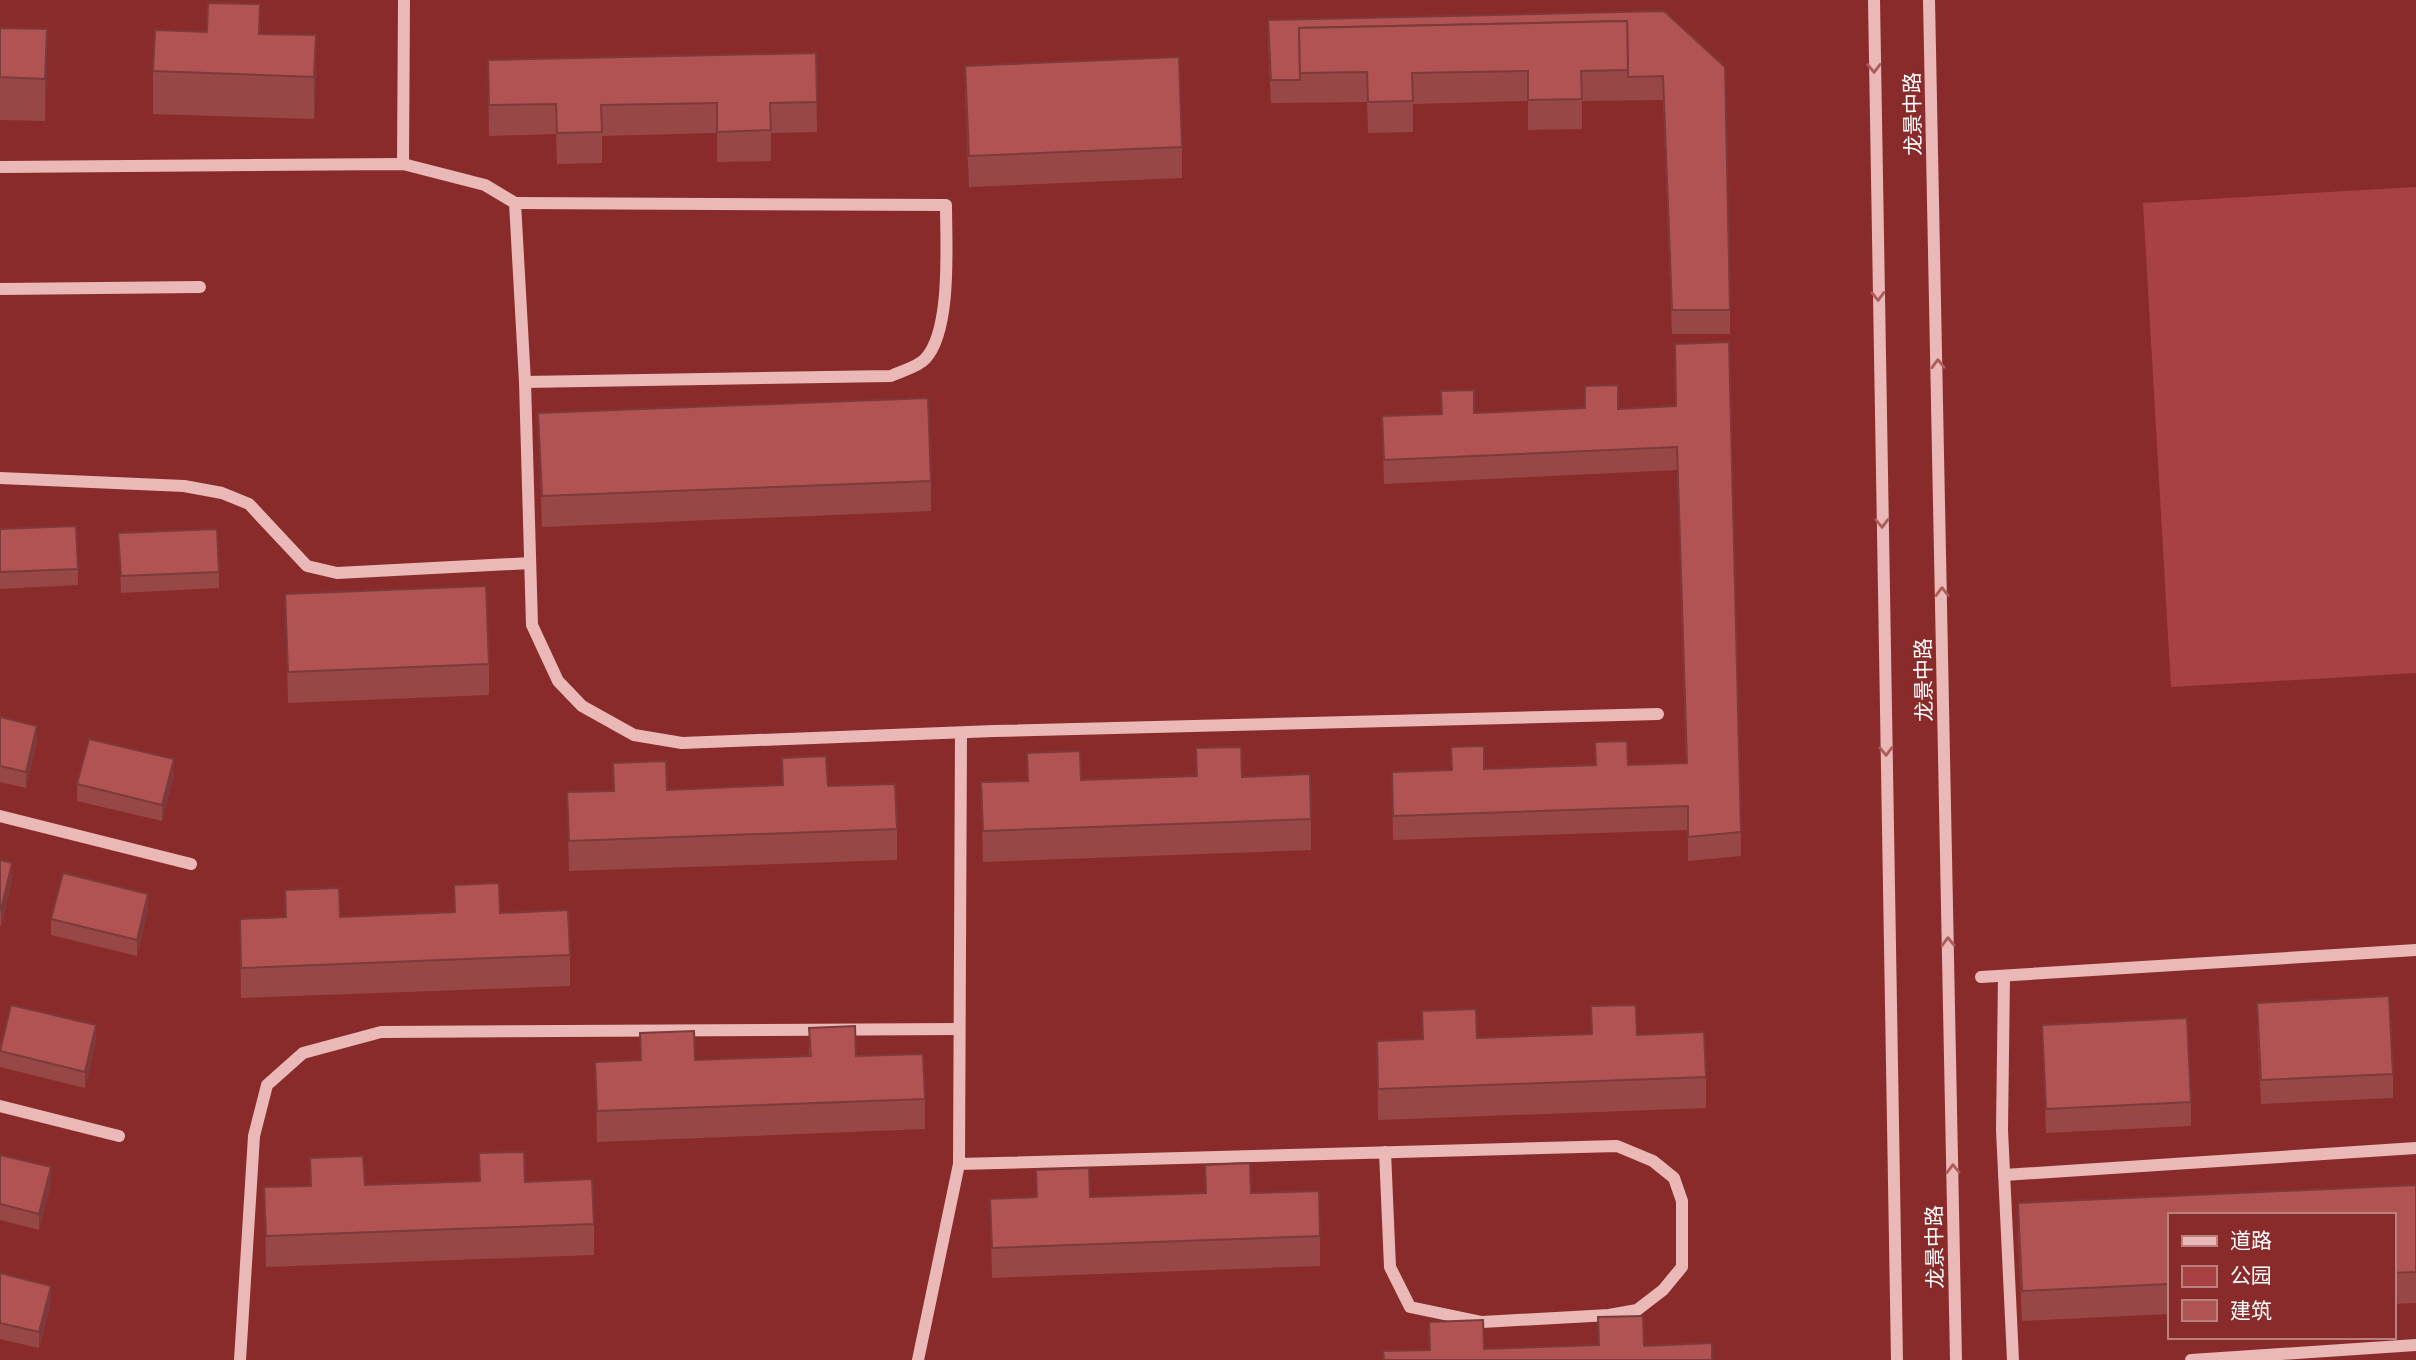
<svg xmlns="http://www.w3.org/2000/svg" width="2416" height="1360" viewBox="0 0 2416 1360" font-family="Roboto,'Noto Sans SC',sans-serif">
<rect width="100%" height="100%" fill="#892b2a"/>
<path fill="#a84242" d="M 2416,187 L 2416,673 L 2171,687 L 2143,203 Z"/>
<g fill="none" stroke-linecap="round" stroke-linejoin="round">
<g stroke="#e9b8b7" stroke-width="12">
<path d="M 1874,0 L 1897,1360"/>
<path d="M 1929,0 L 1956,1360"/>
<path d="M 403,164 L 404,0"/>
<path d="M 0,167 L 403,164 L 485,185 L 515,203 L 525,382 L 532,625 L 558,681 L 582,706 L 634,735 L 682,743 L 994,731 L 1658,714"/>
<path d="M 515,203 L 946,205 C 946,243 952,331 925,359 C 918,367 901,371 891,376 L 525,382"/>
<path d="M 0,289 L 200,287"/>
<path d="M 0,478 L 184,486 L 222,493 L 249,504 L 307,566 L 337,573 L 530,563"/>
<path d="M 0,816 L 191,864"/>
<path d="M 2004,976 L 2002,1130 L 2013,1360"/>
<path d="M 1981,977 L 2416,950"/>
<path d="M 0,1106 L 119,1136"/>
<path d="M 959,1164 L 1617,1146 L 1653,1161 L 1674,1178 L 1682,1201 L 1682,1267 L 1663,1290 L 1637,1310 L 1609,1315 L 1482,1322 L 1410,1307 L 1390,1267 L 1385,1152"/>
<path d="M 2004,1175 L 2416,1148"/>
<path d="M 240,1360 L 254,1136 L 267,1085 L 303,1053 L 381,1032 L 959,1029"/>
<path d="M 918,1360 L 959,1164 L 961,733"/>
<path d="M 2191,1360 L 2416,1345"/>
</g>
</g>
<g fill="#984747">
<path d="M 1664,11 L 1730,310 L 1730,334 L 1672,334 L 1663,100 L 1582,101 L 1582,129 L 1528,130 L 1528,101 L 1413,104 L 1413,132 L 1368,133 L 1367,102 L 1271,103 L 1268,43 L 1268,20 Z"/>
<path d="M 0,28 L 47,72 L 45,121 L 0,120 Z"/>
<path d="M 260,34 L 316,78 L 314,119 L 153,114 L 153,71 Z"/>
<path d="M 816,53 L 817,132 L 771,133 L 771,161 L 717,162 L 717,133 L 602,136 L 602,163 L 557,164 L 556,134 L 489,136 L 488,60 Z"/>
<path d="M 965,66 L 1182,147 L 1182,178 L 969,187 L 965,96 Z"/>
<path d="M 1585,386 L 1618,409 L 1676,406 L 1741,832 L 1741,856 L 1688,861 L 1688,830 L 1393,840 L 1392,772 L 1451,770 L 1451,747 L 1484,769 L 1595,765 L 1595,742 L 1628,765 L 1686,763 L 1677,470 L 1384,484 L 1382,416 L 1441,414 L 1441,391 L 1474,413 L 1585,408 Z"/>
<path d="M 538,413 L 931,481 L 931,511 L 542,527 Z"/>
<path d="M 0,529 L 78,569 L 78,585 L 0,589 Z"/>
<path d="M 118,533 L 219,572 L 219,588 L 121,593 Z"/>
<path d="M 285,594 L 489,664 L 489,695 L 288,703 Z"/>
<path d="M 0,717 L 37,742 L 26,788 L 0,782 Z"/>
<path d="M 1196,748 L 1311,819 L 1311,850 L 983,862 L 981,782 L 1027,781 L 1027,753 L 1081,780 L 1196,776 Z"/>
<path d="M 782,758 L 897,829 L 897,860 L 569,871 L 567,792 L 613,791 L 613,763 L 667,790 L 782,786 Z"/>
<path d="M 174,775 L 162,821 L 77,801 L 77,784 Z"/>
<path d="M 0,860 L 12,880 L 1,926 L 0,925 Z"/>
<path d="M 454,885 L 570,955 L 570,986 L 241,998 L 240,919 L 285,917 L 285,890 L 340,917 L 454,912 Z"/>
<path d="M 148,910 L 137,956 L 51,935 L 51,919 Z"/>
<path d="M 2257,1003 L 2393,1074 L 2393,1098 L 2261,1104 L 2257,1027 Z"/>
<path d="M 1591,1006 L 1706,1077 L 1706,1108 L 1378,1120 L 1377,1041 L 1422,1039 L 1422,1011 L 1477,1038 L 1591,1034 Z"/>
<path d="M 2042,1025 L 2191,1102 L 2191,1126 L 2046,1133 Z"/>
<path d="M 809,1028 L 925,1099 L 925,1129 L 597,1142 L 595,1062 L 640,1060 L 640,1033 L 695,1060 L 809,1056 Z"/>
<path d="M 96,1042 L 85,1088 L 0,1067 L 0,1049 Z"/>
<path d="M 479,1153 L 594,1224 L 594,1255 L 266,1267 L 264,1187 L 310,1186 L 310,1158 L 365,1185 L 479,1181 Z"/>
<path d="M 0,1155 L 51,1184 L 39,1230 L 0,1220 Z"/>
<path d="M 1205,1165 L 1320,1236 L 1320,1266 L 992,1278 L 990,1199 L 1036,1197 L 1036,1170 L 1090,1197 L 1205,1193 Z"/>
<path d="M 2416,1185 L 2416,1303 L 2393,1304 L 2393,1215 L 2169,1215 L 2169,1314 L 2022,1321 L 2018,1234 L 2018,1203 Z"/>
<path d="M 0,1273 L 51,1302 L 39,1348 L 0,1339 Z"/>
</g>
<g fill="#7c3a3a">
<path d="M 47,29 L 47,72 L 45,121 L 45,79 Z"/>
<path d="M 316,35 L 316,78 L 314,119 L 314,77 Z"/>
<path d="M 37,726 L 37,742 L 26,788 L 26,772 Z"/>
<path d="M 174,759 L 174,775 L 162,821 L 162,805 Z"/>
<path d="M 12,863 L 12,880 L 1,926 L 1,910 Z"/>
<path d="M 148,894 L 148,910 L 137,956 L 137,940 Z"/>
<path d="M 96,1025 L 96,1042 L 85,1088 L 85,1072 Z"/>
<path d="M 51,1167 L 51,1184 L 39,1230 L 39,1214 Z"/>
<path d="M 51,1286 L 51,1302 L 39,1348 L 39,1332 Z"/>
</g>
<g fill="#b15353" stroke="#7c3a3a" stroke-width="2">
<path d="M 208,3 L 260,4 L 259,34 L 316,35 L 314,77 L 153,71 L 155,30 L 207,32 Z"/>
<path d="M 1664,11 L 1725,67 L 1730,310 L 1672,310 L 1663,76 L 1628,77 L 1627,21 L 1299,28 L 1300,80 L 1271,80 L 1268,20 Z"/>
<path d="M 1627,21 L 1628,70 L 1581,71 L 1582,99 L 1528,100 L 1528,71 L 1412,73 L 1413,101 L 1368,102 L 1367,72 L 1300,73 L 1299,28 Z"/>
<path d="M 0,28 L 47,29 L 45,79 L 0,77 Z"/>
<path d="M 816,53 L 817,102 L 770,103 L 771,130 L 717,132 L 717,103 L 601,105 L 602,132 L 557,133 L 556,104 L 489,105 L 488,60 Z"/>
<path d="M 1179,57 L 1182,147 L 969,156 L 965,66 Z"/>
<path d="M 1729,342 L 1741,832 L 1688,837 L 1688,806 L 1393,816 L 1392,772 L 1452,770 L 1451,747 L 1484,746 L 1484,769 L 1596,765 L 1595,742 L 1627,741 L 1628,765 L 1687,763 L 1677,447 L 1384,460 L 1382,416 L 1442,414 L 1441,391 L 1474,390 L 1474,413 L 1585,408 L 1585,386 L 1618,385 L 1618,409 L 1676,406 L 1675,344 Z"/>
<path d="M 928,398 L 931,481 L 542,496 L 538,413 Z"/>
<path d="M 76,526 L 78,569 L 0,572 L 0,529 Z"/>
<path d="M 217,529 L 219,572 L 121,576 L 118,533 Z"/>
<path d="M 486,586 L 489,664 L 288,672 L 285,594 Z"/>
<path d="M 0,717 L 37,726 L 26,772 L 0,766 Z"/>
<path d="M 89,739 L 174,759 L 162,805 L 77,784 Z"/>
<path d="M 1241,747 L 1242,777 L 1310,774 L 1311,819 L 983,831 L 981,782 L 1028,781 L 1027,753 L 1080,751 L 1081,780 L 1197,776 L 1196,748 Z"/>
<path d="M 826,756 L 828,786 L 895,784 L 897,829 L 569,841 L 567,792 L 614,791 L 613,763 L 666,761 L 667,790 L 783,785 L 782,758 Z"/>
<path d="M 0,860 L 12,863 L 1,910 L 0,909 Z"/>
<path d="M 63,873 L 148,894 L 137,940 L 51,919 Z"/>
<path d="M 499,883 L 500,913 L 568,910 L 570,955 L 241,968 L 240,919 L 286,917 L 285,890 L 339,888 L 340,917 L 455,912 L 454,885 Z"/>
<path d="M 2389,996 L 2393,1074 L 2261,1080 L 2257,1003 Z"/>
<path d="M 11,1005 L 96,1025 L 85,1072 L 0,1051 Z"/>
<path d="M 1636,1005 L 1637,1035 L 1704,1032 L 1706,1077 L 1378,1089 L 1377,1041 L 1423,1039 L 1422,1011 L 1476,1009 L 1477,1038 L 1592,1034 L 1591,1006 Z"/>
<path d="M 2187,1018 L 2191,1102 L 2046,1109 L 2042,1025 Z"/>
<path d="M 855,1026 L 856,1056 L 923,1054 L 925,1099 L 597,1111 L 595,1062 L 641,1060 L 640,1033 L 694,1031 L 695,1060 L 811,1056 L 809,1028 Z"/>
<path d="M 524,1152 L 525,1182 L 592,1179 L 594,1224 L 266,1236 L 264,1187 L 311,1186 L 310,1158 L 363,1156 L 365,1185 L 480,1181 L 479,1153 Z"/>
<path d="M 0,1155 L 51,1167 L 39,1214 L 0,1204 Z"/>
<path d="M 1250,1163 L 1251,1193 L 1319,1191 L 1320,1236 L 992,1248 L 990,1199 L 1037,1197 L 1036,1170 L 1089,1168 L 1090,1197 L 1206,1193 L 1205,1165 Z"/>
<path d="M 2416,1185 L 2416,1272 L 2393,1273 L 2393,1215 L 2169,1215 L 2169,1284 L 2022,1291 L 2018,1203 Z"/>
<path d="M 0,1273 L 51,1286 L 39,1332 L 0,1323 Z"/>
<path d="M 1643,1316 L 1644,1346 L 1712,1343 L 1712,1360 L 1384,1360 L 1383,1351 L 1430,1350 L 1429,1322 L 1483,1320 L 1484,1349 L 1599,1345 L 1598,1317 Z"/>
</g>
<defs><path id="oneway-chevron" d="M-2-3.5L2.5 0L-2 3.5" fill="none" stroke-width="1.6" stroke-linecap="round" stroke-linejoin="round" transform="scale(1.75)"/></defs>
<g stroke="#ab5c5b">
<use href="#oneway-chevron" transform="translate(1874 68) rotate(89)"/>
<use href="#oneway-chevron" transform="translate(1878 296) rotate(89)"/>
<use href="#oneway-chevron" transform="translate(1938 364) rotate(-91)"/>
<use href="#oneway-chevron" transform="translate(1882 523) rotate(89)"/>
<use href="#oneway-chevron" transform="translate(1942 592) rotate(-91)"/>
<use href="#oneway-chevron" transform="translate(1886 751) rotate(89)"/>
<use href="#oneway-chevron" transform="translate(1948 942) rotate(-91)"/>
<use href="#oneway-chevron" transform="translate(1953 1169) rotate(-91)"/>
</g>
<g text-anchor="middle" stroke-width="6" stroke-linejoin="round" paint-order="stroke">
<g font-size="21" fill="#fff" stroke="#892b2a">
<text transform="translate(1913 114) rotate(-91)" y="7">龙景中路</text>
<text transform="translate(1924 680) rotate(-91)" y="7">龙景中路</text>
<text transform="translate(1935 1247) rotate(-91)" y="7">龙景中路</text>
</g>
</g>
<rect x="2168" y="1213" width="228" height="126" fill="#892b2a" stroke="#b8807f" stroke-width="2"/>
<rect x="2182" y="1236" width="35" height="10" fill="#e9b8b7" stroke="#b8807f" stroke-width="2"/>
<text x="2230" y="1248" font-size="21" fill="#ffffff">道路</text>
<rect x="2182" y="1266" width="35" height="21" fill="#a84242" stroke="#b8807f" stroke-width="2"/>
<text x="2230" y="1283" font-size="21" fill="#ffffff">公园</text>
<rect x="2182" y="1300" width="35" height="21" fill="#b15353" stroke="#b8807f" stroke-width="2"/>
<text x="2230" y="1318" font-size="21" fill="#ffffff">建筑</text>
</svg>
